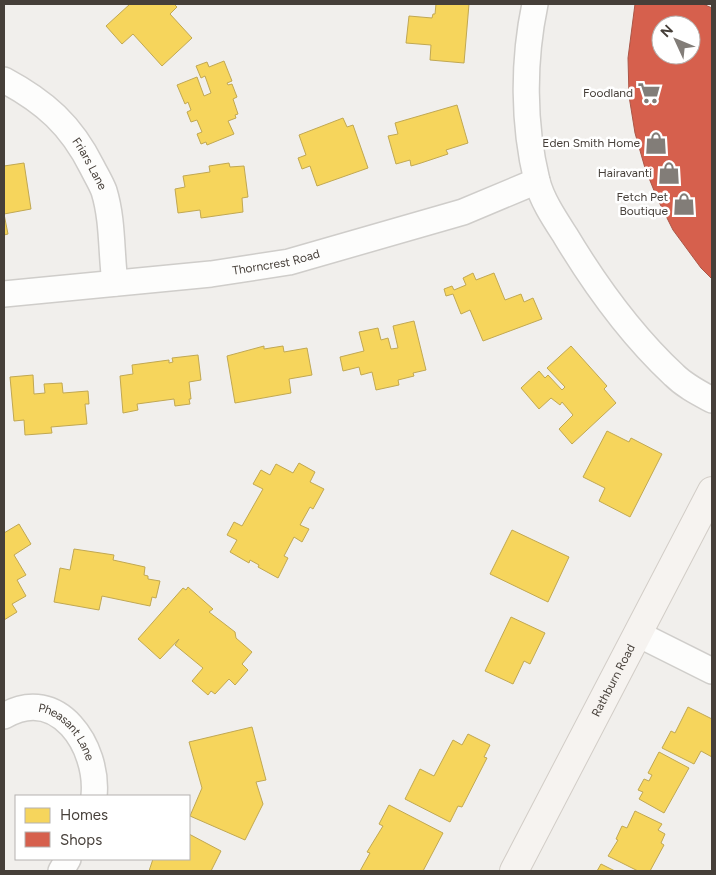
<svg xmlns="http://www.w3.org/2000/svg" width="716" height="875" viewBox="0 0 716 875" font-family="Figtree,sans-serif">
<rect width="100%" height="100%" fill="#f1efec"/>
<g fill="#f6d55c" stroke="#c1a852">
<path d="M 130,4 L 174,4 L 177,7 L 170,14 L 192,38 L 162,66 L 133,34 L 122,44 L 106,26 Z"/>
<path d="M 436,4 L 469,4 L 464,63 L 430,60 L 431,45 L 406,43 L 409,16 L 432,18 L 433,14 L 435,14 Z"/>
<path d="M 224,61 L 232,81 L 227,83 L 228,85 L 232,84 L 237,97 L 233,99 L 238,114 L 235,115 L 236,118 L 228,121 L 234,134 L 207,145 L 206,142 L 201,144 L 197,134 L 202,132 L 197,120 L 191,122 L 187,112 L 191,110 L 188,102 L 185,104 L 177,85 L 197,77 L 204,96 L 211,93 L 205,76 L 201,78 L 196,66 L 207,62 L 209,67 Z"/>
<path d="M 457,105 L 468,143 L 446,150 L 448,154 L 421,163 L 411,166 L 410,160 L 396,164 L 388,136 L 398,134 L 395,123 Z"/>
<path d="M 343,118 L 347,127 L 353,125 L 368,168 L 317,186 L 310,166 L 302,169 L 298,158 L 306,155 L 299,135 Z"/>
<path d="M 24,163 L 31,209 L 4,214 L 8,234 L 4,235 L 4,166 Z"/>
<path d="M 229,163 L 230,167 L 244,166 L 248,197 L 242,198 L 243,212 L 201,218 L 200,210 L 178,213 L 175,189 L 185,187 L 183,176 L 210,172 L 209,166 Z"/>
<path d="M 473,273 L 476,280 L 494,273 L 505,300 L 521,294 L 524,302 L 533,298 L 542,319 L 483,341 L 470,310 L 461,314 L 453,294 L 446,296 L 444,289 L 452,286 L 454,290 L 466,285 L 463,278 Z"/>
<path d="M 414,321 L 426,370 L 413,373 L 414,376 L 398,380 L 399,385 L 376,390 L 372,372 L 361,375 L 359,367 L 343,371 L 340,357 L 364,351 L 359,332 L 378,328 L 381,340 L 388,338 L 391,349 L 398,348 L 393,326 Z"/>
<path d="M 264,346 L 264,349 L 283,346 L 284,352 L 307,348 L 312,375 L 289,379 L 291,393 L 235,403 L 227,356 Z"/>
<path d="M 571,346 L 607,386 L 604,389 L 616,403 L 572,444 L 559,429 L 573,415 L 562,402 L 560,405 L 551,398 L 539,409 L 521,388 L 539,371 L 545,378 L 548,375 L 562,390 L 565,387 L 547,368 Z"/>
<path d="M 198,355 L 201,380 L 189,382 L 191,399 L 189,399 L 190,404 L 175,406 L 174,399 L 137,404 L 138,410 L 123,413 L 120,376 L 133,374 L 132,365 L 169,360 L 169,363 L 173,362 L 172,358 Z"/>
<path d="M 33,375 L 34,394 L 45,393 L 44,384 L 62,383 L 63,393 L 88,391 L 89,404 L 85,404 L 87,424 L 51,427 L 52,433 L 25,435 L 24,420 L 14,421 L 10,377 Z"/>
<path d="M 607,431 L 629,442 L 631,438 L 662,454 L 630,517 L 599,501 L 605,488 L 583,477 Z"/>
<path d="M 299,463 L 315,472 L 310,482 L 324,489 L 313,509 L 310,507 L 300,525 L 309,529 L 302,542 L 294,537 L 284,556 L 288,558 L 278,578 L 258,567 L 259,565 L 250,560 L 249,563 L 230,552 L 237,540 L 227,535 L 234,522 L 242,526 L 263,489 L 253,484 L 261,470 L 270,475 L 276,464 L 293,473 Z"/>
<path d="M 19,524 L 31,544 L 14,555 L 26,575 L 17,580 L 26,596 L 12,604 L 17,612 L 4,620 L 4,533 Z"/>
<path d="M 512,530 L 569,557 L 548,602 L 490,574 Z"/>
<path d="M 74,549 L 114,555 L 113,560 L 145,567 L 144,575 L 148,576 L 148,579 L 160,581 L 156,598 L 152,597 L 150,606 L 102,596 L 99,610 L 54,602 L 60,568 L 70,570 Z"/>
<path d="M 188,587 L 213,609 L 209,612 L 235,632 L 236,638 L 252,652 L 242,664 L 248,670 L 235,685 L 229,679 L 215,694 L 211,691 L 208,695 L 192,681 L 203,668 L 175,645 L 179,639 L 160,659 L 138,639 L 183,588 L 186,590 Z"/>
<path d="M 511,617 L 545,633 L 530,664 L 524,661 L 513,684 L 485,671 Z"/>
<path d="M 688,707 L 712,719 L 712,757 L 701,751 L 694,764 L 662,748 L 671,731 L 675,733 Z"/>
<path d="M 252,727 L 266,780 L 256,782 L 263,804 L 245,840 L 190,816 L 202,788 L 189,742 Z"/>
<path d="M 468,734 L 490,745 L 484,757 L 487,758 L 462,807 L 458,806 L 450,822 L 405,799 L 420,769 L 434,776 L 453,740 L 462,745 Z"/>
<path d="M 659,752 L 689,768 L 664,813 L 639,799 L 643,792 L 638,790 L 644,779 L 649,781 L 652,775 L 648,773 Z"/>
<path d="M 389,805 L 443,833 L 423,871 L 360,871 L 370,853 L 367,852 L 383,826 L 379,824 Z"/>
<path d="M 635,811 L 662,824 L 658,830 L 665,834 L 661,843 L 664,845 L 650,871 L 638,871 L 608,856 L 618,840 L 616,839 L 622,826 L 627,828 Z"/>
<path d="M 189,834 L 221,851 L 211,871 L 149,871 L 153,859 L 189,859 Z"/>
<path d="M 601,864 L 615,871 L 597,871 Z"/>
</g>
<path fill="#d6604d" stroke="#ab5647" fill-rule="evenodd" d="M 635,4 L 703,4 L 712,8 L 712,279 L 701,268 L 673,230 L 657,198 L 645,168 L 635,133 L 629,96 L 628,58 ZM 661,25 L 691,25 L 691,55 L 661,55 Z"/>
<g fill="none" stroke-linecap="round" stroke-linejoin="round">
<defs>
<g id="street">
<path d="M 535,4 C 523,61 523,124 537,181 C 542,200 554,218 565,235 C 595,285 631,335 674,375 C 685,386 699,393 712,400"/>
<path id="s1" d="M 4,80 C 45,102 71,125 92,167 C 96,175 101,183 104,191 C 113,220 111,253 115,283"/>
<path id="s2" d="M 4,294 L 211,274 L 289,262 L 463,212 L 537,181"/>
<path d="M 638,634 L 712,671"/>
<path id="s3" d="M 4,716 C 58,684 99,747 94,796"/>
<path d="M 61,871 L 68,859"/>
</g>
<g id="secondary">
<path id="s4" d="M 514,871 L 712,491"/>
</g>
</defs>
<use href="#street" stroke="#cfcdca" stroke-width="28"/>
<use href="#secondary" stroke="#d2cdc7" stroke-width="30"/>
<use href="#street" stroke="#fdfdfc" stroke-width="25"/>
<use href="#secondary" stroke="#f6f3f0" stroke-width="28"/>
</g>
<defs>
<symbol id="supermarket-bare" viewBox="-9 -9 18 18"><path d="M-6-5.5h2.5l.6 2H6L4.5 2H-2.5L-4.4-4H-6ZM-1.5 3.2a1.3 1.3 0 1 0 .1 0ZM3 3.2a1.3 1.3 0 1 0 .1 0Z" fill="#827d78" stroke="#fff" stroke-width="2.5" paint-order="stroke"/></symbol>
<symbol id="shop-bare" viewBox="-9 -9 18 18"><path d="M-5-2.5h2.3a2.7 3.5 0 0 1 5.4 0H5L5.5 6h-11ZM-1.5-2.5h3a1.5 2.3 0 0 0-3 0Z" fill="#827d78" stroke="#fff" stroke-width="2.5" paint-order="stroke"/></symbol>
</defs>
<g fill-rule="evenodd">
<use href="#supermarket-bare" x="633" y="77" width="32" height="32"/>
<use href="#shop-bare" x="640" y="127" width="32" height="32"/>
<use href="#shop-bare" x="653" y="157" width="32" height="32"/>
<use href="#shop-bare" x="668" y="188" width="32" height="32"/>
</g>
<g text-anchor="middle" stroke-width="5" stroke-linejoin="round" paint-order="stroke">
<g font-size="12" fill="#463f39" stroke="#fff" text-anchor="end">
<text x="633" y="97">Foodland</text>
<text x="640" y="147">Eden Smith Home</text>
<text x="652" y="177">Hairavanti</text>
<text x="668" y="201">Fetch Pet<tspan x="668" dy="14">Boutique</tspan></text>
</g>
<g font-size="12" fill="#463f39" stroke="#fff">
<text dy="4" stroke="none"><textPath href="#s1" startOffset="122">Friars Lane</textPath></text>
<text dy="4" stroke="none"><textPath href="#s2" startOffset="274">Thorncrest Road</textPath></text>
<text dy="4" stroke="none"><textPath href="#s4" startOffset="215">Rathburn Road</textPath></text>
<text dy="4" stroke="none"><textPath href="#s3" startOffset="75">Pheasant Lane</textPath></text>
</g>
</g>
<rect width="716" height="875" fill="none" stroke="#463f39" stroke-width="10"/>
<rect x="15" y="795" width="175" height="65" fill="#ffffff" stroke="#b5b2b0"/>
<rect x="25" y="808" width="25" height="15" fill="#f6d55c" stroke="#b5b2b0"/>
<text x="60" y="820" font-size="15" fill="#463f39">Homes</text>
<rect x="25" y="832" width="25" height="15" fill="#d6604d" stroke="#b5b2b0"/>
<text x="60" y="845" font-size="15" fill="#463f39">Shops</text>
<g transform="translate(676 40) rotate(314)"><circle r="24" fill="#ffffff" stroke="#b5b2b0"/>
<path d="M0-4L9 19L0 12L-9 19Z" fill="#827d78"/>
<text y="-8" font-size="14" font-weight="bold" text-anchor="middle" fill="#463f39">N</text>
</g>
</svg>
